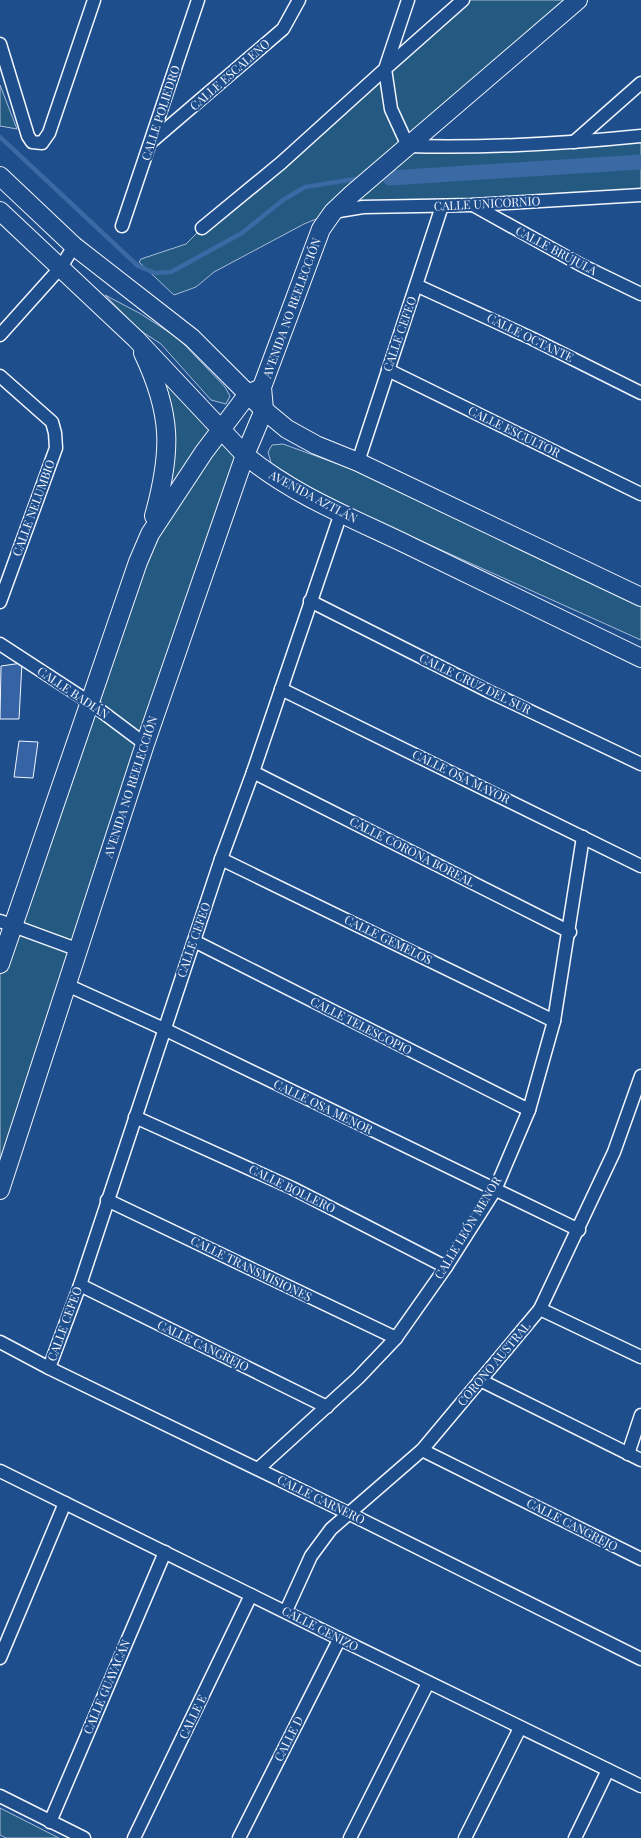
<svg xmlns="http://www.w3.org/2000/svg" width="641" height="1838" viewBox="0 0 641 1838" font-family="'Playfair Display',serif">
<rect width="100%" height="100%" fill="#1f4e8c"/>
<g fill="#245a82" stroke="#a8bbd7">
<path d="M 463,0 L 575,0 L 409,145 L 641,136 L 641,195 L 333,212 L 304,224 L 214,272 L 196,287 L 174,295 L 139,262 L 141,259 L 186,244 L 202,228 Z"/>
<path d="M 0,85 L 17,129 L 0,126 Z"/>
<path d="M 105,295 L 141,314 L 178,338 L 225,387 L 230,396 L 226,404 L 211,400 L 161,344 L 138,329 Z"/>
<path d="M 149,365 L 245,455 L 0,1195 L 0,964 L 150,534 L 168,455 Z"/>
<path d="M 283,444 L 368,475 L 641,602 L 641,640 L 328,499 L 271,463 L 268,452 L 272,445 Z"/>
<path d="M 0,1808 L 59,1838 L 6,1838 L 0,1835 Z"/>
</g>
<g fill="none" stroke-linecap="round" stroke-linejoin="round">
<path stroke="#3b69a3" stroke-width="4.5" d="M 0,137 L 138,266 L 155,273 L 171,272 L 242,233 L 283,200 L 305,187 L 355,179"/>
<path stroke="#3b69a3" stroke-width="15" d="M 390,178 L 641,162"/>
</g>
<g fill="#3563a3" stroke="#f2f6ff">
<path d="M 22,663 L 19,719 L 0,719 L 1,666 Z"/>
<path d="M 19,741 L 38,742 L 33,778 L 14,777 Z"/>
</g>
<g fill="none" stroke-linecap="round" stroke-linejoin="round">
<defs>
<g id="street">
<path d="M 463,0 L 385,69 L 391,109 L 408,146 C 486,148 563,144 641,136"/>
<path d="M 0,44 L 28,136 L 32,142 L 42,143 L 49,133 L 94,0"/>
<path d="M 151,142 L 283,29 L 299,0"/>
<path d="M 574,142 L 641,83"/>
<path d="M 473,205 L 581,265 L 641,294"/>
<path d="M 333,212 L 363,207 L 473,205 L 641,195"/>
<path d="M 122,226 L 198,0"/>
<path d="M 202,228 L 281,163 L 385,69 L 408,0"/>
<path d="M 418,286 L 531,338 L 641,393"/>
<path d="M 0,335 L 61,267 L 74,246"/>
<path d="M 388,370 L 641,494"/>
<path d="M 0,376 L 52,422 L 55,433 L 56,448 L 0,602"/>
<path d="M 358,462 L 442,206"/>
<path d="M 310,601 L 488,691 L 641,764"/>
<path d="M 0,644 L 89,702 L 145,744"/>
<path d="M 281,689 L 641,866"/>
<path d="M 253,772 L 570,932"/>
<path d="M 221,859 L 554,1021"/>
<path d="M 0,921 L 79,950"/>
<path d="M 194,941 L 529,1110"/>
<path d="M 67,985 L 164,1029 L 579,1230"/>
<path d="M 135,1117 L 292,1188 L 446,1267"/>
<path d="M 107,1200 L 396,1338"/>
<path d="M 80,1285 L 327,1407"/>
<path d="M 540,1309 L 641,1357"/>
<path d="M 0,1342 L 49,1368 L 350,1514 L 641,1659"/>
<path d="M 49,1368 L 80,1285 L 221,859 L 253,772 L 341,513"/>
<path d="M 480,1380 L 641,1460"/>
<path d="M 422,1450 L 641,1559"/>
<path d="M 628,1454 L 641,1415"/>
<path d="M 258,1469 L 358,1378 L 396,1338 L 446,1267 L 495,1190 L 529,1110 L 554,1021 L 583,837"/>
<path d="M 0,1471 C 213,1577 427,1682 641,1786"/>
<path d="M 286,1611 L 311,1556 L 331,1529 L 422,1450 L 540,1309 L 614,1152 L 641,1076"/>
<path d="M 0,1658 L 65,1503"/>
<path d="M 0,1796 L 84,1838"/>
<path d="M 50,1822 L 165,1552"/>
<path d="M 134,1838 L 251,1595"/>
<path d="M 239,1838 L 339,1640"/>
<path d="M 350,1838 L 428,1683"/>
<path d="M 465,1838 L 520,1728"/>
<path d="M 575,1838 L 608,1770"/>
</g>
<g id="secondary">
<path d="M 0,176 L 74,246 L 192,338 L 264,410 L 287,429 L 316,445 L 358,462 L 641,597"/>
<path d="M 0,211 L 136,339 L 245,455 C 293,495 352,518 408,545 C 485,583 563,620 641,658"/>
<path d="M 143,353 C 172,414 172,451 154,516"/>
<path d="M 0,964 L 138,562 L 150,534 L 204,452 L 248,394 L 257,390"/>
<path d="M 0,1190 L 145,744 L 245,455 L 264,410 L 262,387 L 321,229 L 333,212 L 352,194 L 578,0"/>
</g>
</defs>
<use href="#street" stroke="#f2f6ff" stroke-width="15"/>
<use href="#secondary" stroke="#f2f6ff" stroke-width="20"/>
<use href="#street" stroke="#1f4e8c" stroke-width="12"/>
<use href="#secondary" stroke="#1f4e8c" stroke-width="18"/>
</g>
<g text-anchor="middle" stroke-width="4" stroke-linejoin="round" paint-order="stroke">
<g font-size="12" fill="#f2f6ff" stroke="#1f4e8c">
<text transform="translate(230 75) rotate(-41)" y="4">CALLE ESCALENO</text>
<text transform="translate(161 113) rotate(-72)" y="4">CALLE POLIEDRO</text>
<text transform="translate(487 204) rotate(-3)" y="4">CALLE UNICORNIO</text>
<text transform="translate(556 251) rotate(28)" y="4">CALLE BRÚJULA</text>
<text transform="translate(292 308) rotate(-70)" y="4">AVENIDA NO REELECCIÓN</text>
<text transform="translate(400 334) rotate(-71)" y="4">CALLE CEFEO</text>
<text transform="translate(530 338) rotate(26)" y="4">CALLE OCTANTE</text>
<text transform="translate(514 432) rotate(26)" y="4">CALLE ESCULTOR</text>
<text transform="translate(313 497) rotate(28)" y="4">AVENIDA AZTLÁN</text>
<text transform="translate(34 508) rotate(-70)" y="4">CALLE NELUMBIO</text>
<text transform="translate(475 684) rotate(26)" y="4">CALLE CRUZ DEL SUR</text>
<text transform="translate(73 693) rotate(34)" y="4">CALLE BADIÁN</text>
<text transform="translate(461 777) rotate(26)" y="4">CALLE OSA MAYOR</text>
<text transform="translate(131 787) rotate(-72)" y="4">AVENIDA NO REELECCIÓN</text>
<text transform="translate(412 852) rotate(27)" y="4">CALLE CORONA BOREAL</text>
<text transform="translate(194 940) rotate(-71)" y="4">CALLE CEFEO</text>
<text transform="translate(388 940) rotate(26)" y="4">CALLE GEMELOS</text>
<text transform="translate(361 1026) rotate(27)" y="4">CALLE TELESCOPIO</text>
<text transform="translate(323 1107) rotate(26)" y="4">CALLE OSA MENOR</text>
<text transform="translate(292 1189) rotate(26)" y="4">CALLE BOLLERO</text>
<text transform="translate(468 1228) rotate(-59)" y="4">CALLE LEÓN MENOR</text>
<text transform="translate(251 1269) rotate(26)" y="4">CALLE TRANSMISIONES</text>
<text transform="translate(65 1324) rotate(-70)" y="4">CALLE CEFEO</text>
<text transform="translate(203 1346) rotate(26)" y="4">CALLE CANGREJO</text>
<text transform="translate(494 1364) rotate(-50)" y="4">CORONO AUSTRAL</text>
<text transform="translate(321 1500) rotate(26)" y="4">CALLE CARNERO</text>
<text transform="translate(572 1525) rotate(27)" y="4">CALLE CANGREJO</text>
<text transform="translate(320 1629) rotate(27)" y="4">CALLE CENIZO</text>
<text transform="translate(107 1687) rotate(-67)" y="4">CALLE GUAYACÁN</text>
<text transform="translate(193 1717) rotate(-64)" y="4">CALLE E</text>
<text transform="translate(289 1739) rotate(-63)" y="4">CALLE D</text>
</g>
</g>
</svg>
